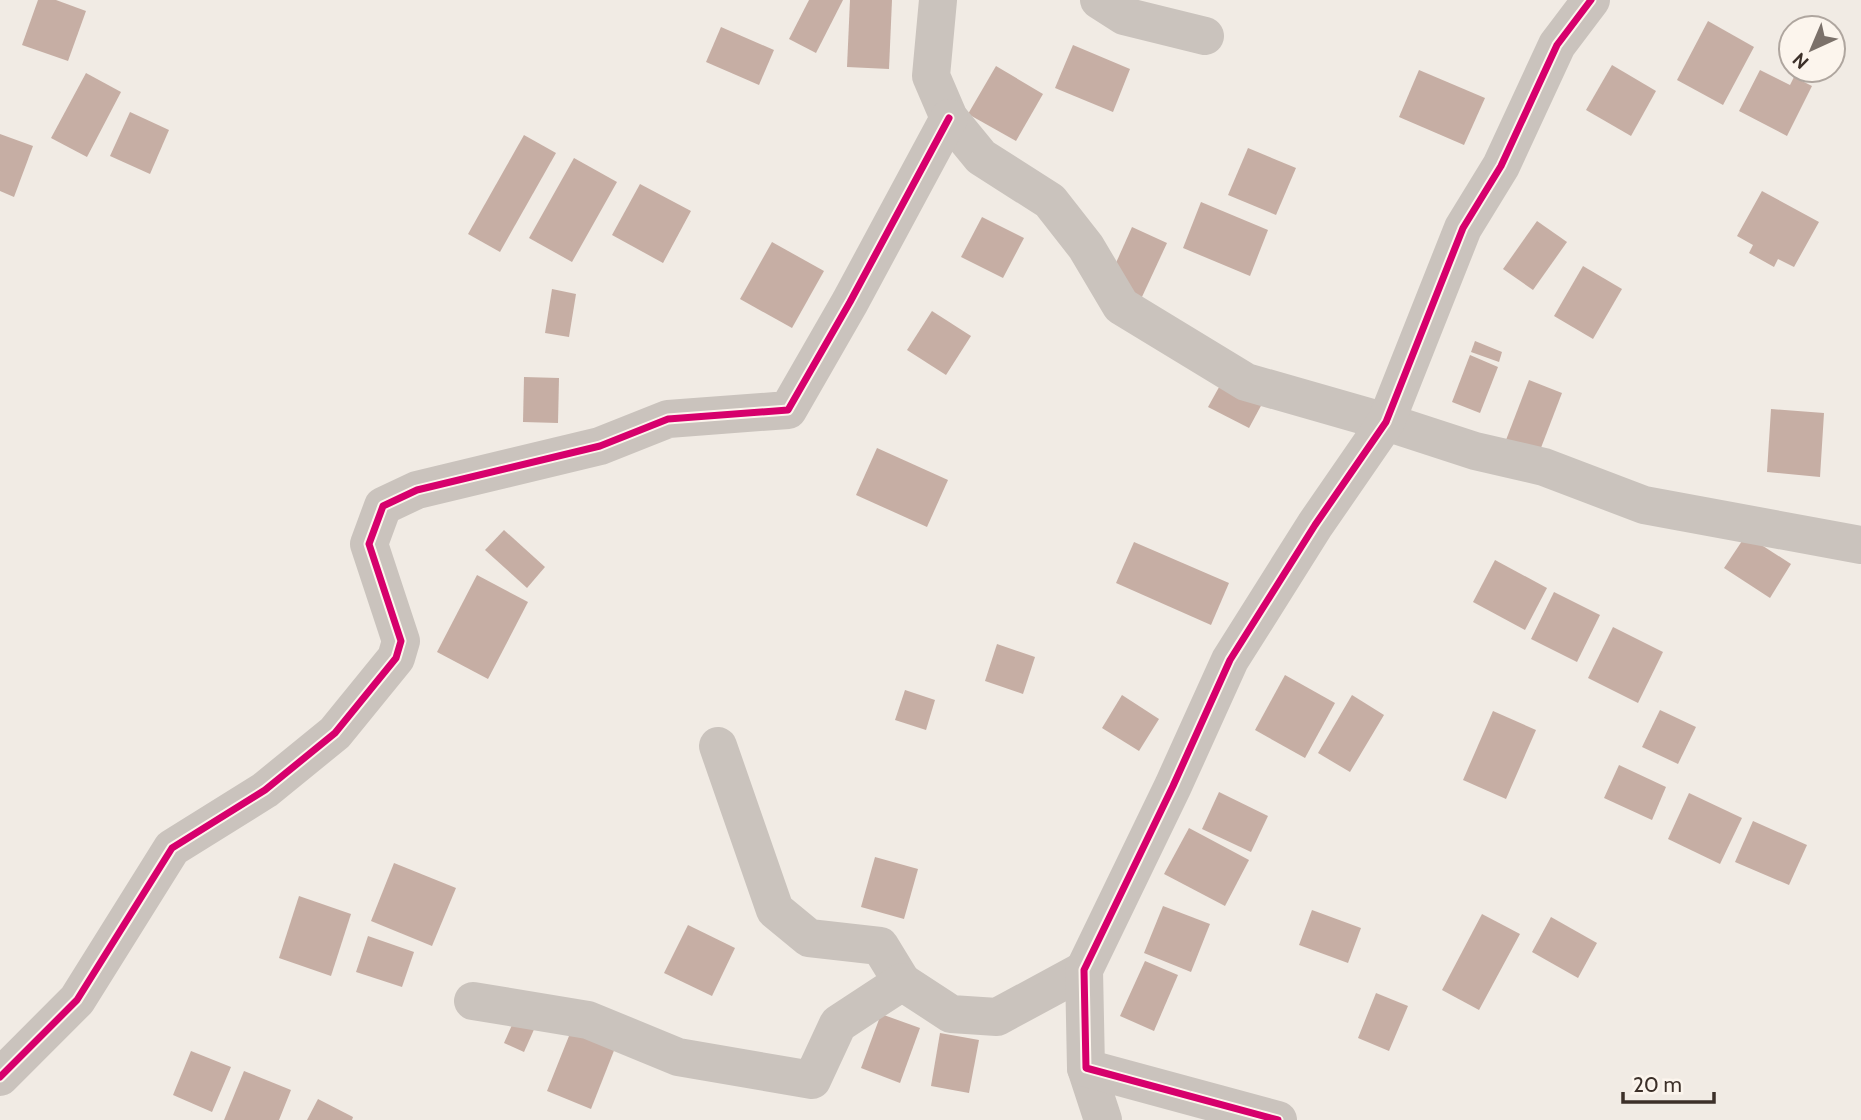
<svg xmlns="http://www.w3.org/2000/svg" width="1861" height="1120" viewBox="0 0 1861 1120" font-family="Cabin,sans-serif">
<rect width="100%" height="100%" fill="#f1ebe4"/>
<g fill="#c6aea4">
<path d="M 38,0 L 56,0 L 86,11 L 68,61 L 22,45 Z"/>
<path d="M 809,0 L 843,0 L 816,53 L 789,39 Z"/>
<path d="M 850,0 L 892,0 L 889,69 L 847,67 Z"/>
<path d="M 1708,21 L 1754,47 L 1723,105 L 1677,80 Z"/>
<path d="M 721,27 L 774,50 L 759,85 L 706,62 Z"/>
<path d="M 1073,45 L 1130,69 L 1113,112 L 1055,88 Z"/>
<path d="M 1612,65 L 1656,91 L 1631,136 L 1586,110 Z"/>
<path d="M 996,66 L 1043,94 L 1016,141 L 968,114 Z"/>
<path d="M 1419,70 L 1485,98 L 1464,145 L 1399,117 Z"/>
<path d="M 1760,70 L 1790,85 L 1794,77 L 1812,86 L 1787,136 L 1739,111 Z"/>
<path d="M 86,73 L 121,92 L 87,157 L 51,138 Z"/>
<path d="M 130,112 L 169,130 L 150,174 L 110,156 Z"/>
<path d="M 0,134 L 33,146 L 14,197 L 0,191 Z"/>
<path d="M 524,135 L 556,153 L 500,252 L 468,234 Z"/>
<path d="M 1248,148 L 1296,168 L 1276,215 L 1228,195 Z"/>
<path d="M 574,158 L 617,182 L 572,262 L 529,238 Z"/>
<path d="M 640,184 L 691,211 L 663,263 L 612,235 Z"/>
<path d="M 1762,191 L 1819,222 L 1794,267 L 1778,259 L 1774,267 L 1749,253 L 1753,245 L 1737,236 Z"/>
<path d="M 1201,202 L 1268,230 L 1250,276 L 1183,248 Z"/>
<path d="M 982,217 L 1024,238 L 1003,278 L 961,257 Z"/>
<path d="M 1537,221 L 1567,242 L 1533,290 L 1503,269 Z"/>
<path d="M 1132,227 L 1167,243 L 1141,299 L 1107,283 Z"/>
<path d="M 772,242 L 824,271 L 792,328 L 740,299 Z"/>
<path d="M 1583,266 L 1622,289 L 1593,339 L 1554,316 Z"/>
<path d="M 552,289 L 576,294 L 569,337 L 545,333 Z"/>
<path d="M 932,311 L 971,336 L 946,375 L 907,350 Z"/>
<path d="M 1475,341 L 1502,352 L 1499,362 L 1471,352 Z"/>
<path d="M 1470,355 L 1498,367 L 1480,413 L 1452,402 Z"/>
<path d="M 524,377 L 559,378 L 558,423 L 523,422 Z"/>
<path d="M 1223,380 L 1263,402 L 1249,428 L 1208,407 Z"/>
<path d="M 1529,380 L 1562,393 L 1539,453 L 1506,440 Z"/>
<path d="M 1771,409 L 1824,413 L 1820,477 L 1767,472 Z"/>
<path d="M 877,448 L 948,480 L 927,527 L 856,495 Z"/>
<path d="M 504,530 L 545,567 L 527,588 L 485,550 Z"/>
<path d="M 1746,535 L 1791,564 L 1770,598 L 1724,568 Z"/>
<path d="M 1134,542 L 1229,583 L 1211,625 L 1116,583 Z"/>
<path d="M 1495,560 L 1547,588 L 1525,630 L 1473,602 Z"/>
<path d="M 477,575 L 528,602 L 488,679 L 437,652 Z"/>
<path d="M 1554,592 L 1600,615 L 1577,662 L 1531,639 Z"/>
<path d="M 1613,627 L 1663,652 L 1638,703 L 1588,678 Z"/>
<path d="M 997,644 L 1035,657 L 1023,694 L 985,681 Z"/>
<path d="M 1285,675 L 1335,703 L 1305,758 L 1255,730 Z"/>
<path d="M 905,690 L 935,700 L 926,730 L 895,720 Z"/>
<path d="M 1122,695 L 1159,719 L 1139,751 L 1102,728 Z"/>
<path d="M 1352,695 L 1384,715 L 1350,772 L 1318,753 Z"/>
<path d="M 1660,710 L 1696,727 L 1678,764 L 1642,747 Z"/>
<path d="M 1493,711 L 1536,730 L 1506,799 L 1463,780 Z"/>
<path d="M 1619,765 L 1666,787 L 1652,820 L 1604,798 Z"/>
<path d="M 1219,792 L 1268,816 L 1251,852 L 1202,829 Z"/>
<path d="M 1689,793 L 1742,818 L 1720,864 L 1668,839 Z"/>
<path d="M 1753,821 L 1807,845 L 1789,885 L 1735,862 Z"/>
<path d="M 1189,828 L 1249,860 L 1225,906 L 1164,874 Z"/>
<path d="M 875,857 L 918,869 L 904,919 L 861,907 Z"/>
<path d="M 394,863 L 456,888 L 432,946 L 371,921 Z"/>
<path d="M 299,896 L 351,914 L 331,976 L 279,958 Z"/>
<path d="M 1163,906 L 1210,924 L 1191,972 L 1144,953 Z"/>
<path d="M 1312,910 L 1361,928 L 1348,963 L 1299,945 Z"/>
<path d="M 1482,914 L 1520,934 L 1479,1010 L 1442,990 Z"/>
<path d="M 1551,917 L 1597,943 L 1578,978 L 1532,952 Z"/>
<path d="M 688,925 L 735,948 L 712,996 L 664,973 Z"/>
<path d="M 368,936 L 414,952 L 402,987 L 356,972 Z"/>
<path d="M 1145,961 L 1178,975 L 1154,1031 L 1120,1016 Z"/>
<path d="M 1376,993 L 1408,1006 L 1389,1051 L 1358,1038 Z"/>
<path d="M 881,1014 L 920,1028 L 900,1083 L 861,1068 Z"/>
<path d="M 516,1016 L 536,1025 L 524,1052 L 504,1043 Z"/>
<path d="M 571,1031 L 615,1048 L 591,1109 L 547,1091 Z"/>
<path d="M 940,1033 L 979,1040 L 969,1093 L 931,1086 Z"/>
<path d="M 191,1051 L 231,1067 L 212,1112 L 173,1095 Z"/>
<path d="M 244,1071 L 291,1090 L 279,1120 L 224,1120 Z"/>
<path d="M 318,1099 L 353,1117 L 352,1120 L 307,1120 Z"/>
</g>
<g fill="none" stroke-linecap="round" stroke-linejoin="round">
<g stroke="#cac3bd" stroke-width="38">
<path d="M 938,0 L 931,76 L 949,118 L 981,157 L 1050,201 L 1086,247 L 1121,306 L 1246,382 L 1386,422 L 1475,451 L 1544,467 L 1644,505 L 1861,545"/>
<path d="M 1099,0 L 1124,16 L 1205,36"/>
<path d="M 718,746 L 775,910 L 809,938 L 880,946 L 902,982"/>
<path d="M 473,1001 L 588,1020 L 678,1057 L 812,1080 L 838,1024 L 902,982 L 951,1014 L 997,1017 L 1084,970"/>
<path d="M 1086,1068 L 1103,1120"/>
<path d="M 0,1077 L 77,1000 L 172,848 L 265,790 L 335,733 L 396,658 L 401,641 L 369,544 L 383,506 L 417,490 L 600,446 L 668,419 L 788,410 L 850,302 L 949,118"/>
<path d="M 1278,1120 L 1086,1068 L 1084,970 L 1173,786 L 1230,660 L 1315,525 L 1386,422 L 1463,228 L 1501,166 L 1557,45 L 1591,0"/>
</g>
<defs>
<g id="cycleway">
<path d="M 0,1077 L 77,1000 L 172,848 L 265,790 L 335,733 L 396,658 L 401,641 L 369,544 L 383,506 L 417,490 L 600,446 L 668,419 L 788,410 L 850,302 L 949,118"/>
<path d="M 1278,1120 L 1086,1068 L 1084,970 L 1173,786 L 1230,660 L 1315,525 L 1386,422 L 1463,228 L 1501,166 L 1557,45 L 1591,0"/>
</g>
</defs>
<use href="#cycleway" stroke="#fcf5ed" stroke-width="11"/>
<use href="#cycleway" stroke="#d6006c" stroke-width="7"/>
</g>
<g transform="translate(1812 49) rotate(224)"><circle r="33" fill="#fcf5ed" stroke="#afa69f" stroke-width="2"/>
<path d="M0-5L12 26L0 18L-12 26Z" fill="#7b716a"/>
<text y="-10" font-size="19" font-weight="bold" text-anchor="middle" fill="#3c3029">N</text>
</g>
<path d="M1623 1092v10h91v-10" fill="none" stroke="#3c3029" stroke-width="3.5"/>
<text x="1633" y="1092" font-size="21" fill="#3c3029" stroke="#fcf5ed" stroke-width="5" paint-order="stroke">20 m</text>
</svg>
